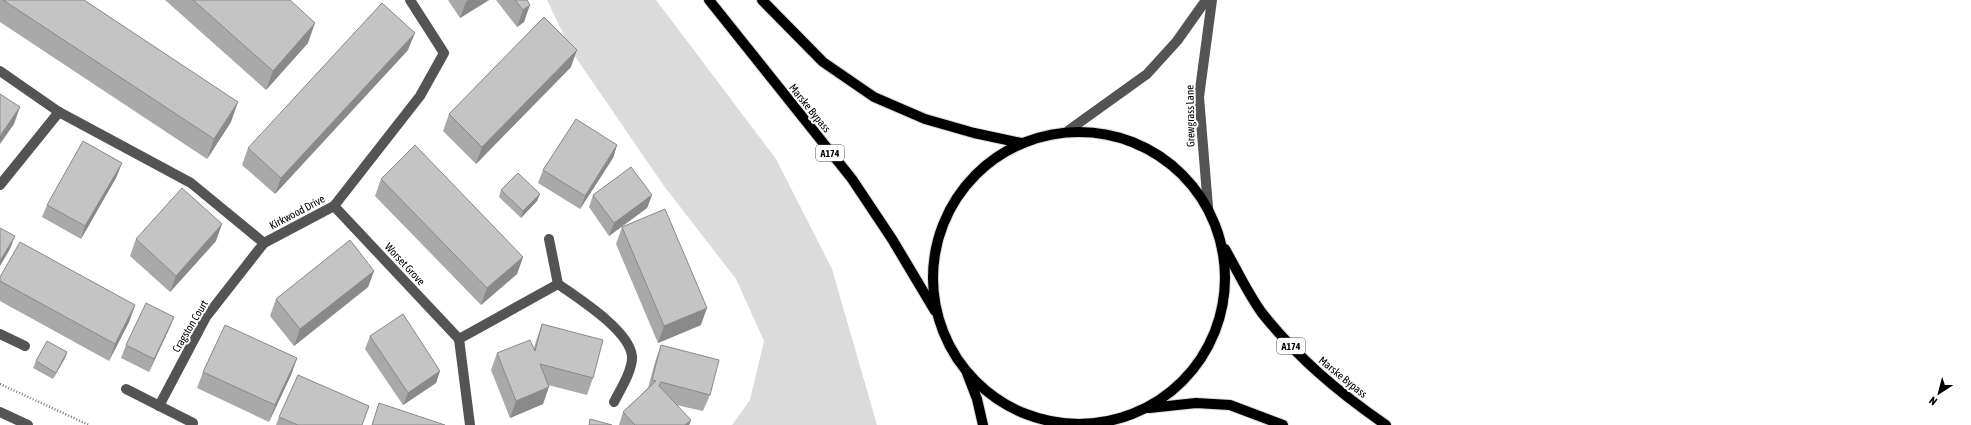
<svg xmlns="http://www.w3.org/2000/svg" width="1971" height="425" viewBox="0 0 1971 425" font-family="'Asap Condensed',sans-serif">
<rect width="100%" height="100%" fill="#fff"/>
<path fill="#dbdbdb" d="M 547,0 L 656,0 L 776,159 L 832,269 L 877,425 L 732,425 L 750,400 L 764,341 L 736,279 L 664,186 L 572,52 Z"/>
<g fill="none" stroke-linecap="round" stroke-linejoin="round">
<defs>
<g id="major">
<path d="M 709,0 L 852,179 L 892,239 L 935,311"/>
<path d="M 762,0 L 823,62 L 874,97 L 925,119 L 974,133 L 1021,143"/>
<circle cx="1079" cy="278" r="146"/>
<path d="M 1225,249 C 1237,270 1248,294 1262,313 C 1299,359 1338,392 1386,425"/>
<path d="M 967,373 L 977,399 L 983,425"/>
<path d="M 1149,408 L 1196,403 L 1230,405 L 1283,425"/>
</g>
</defs>
<use href="#major" stroke="#dbdbdb" stroke-width="12"/>
<path stroke="#767676" stroke-width="2.5" stroke-dasharray="1 2" stroke-linecap="butt" d="M 0,384 L 89,425"/>
<g stroke="#545454" stroke-width="10">
<path d="M 0,71 L 59,112 L 191,183 L 264,243 L 334,206 L 420,96 L 444,53 L 410,0"/>
<path d="M 1069,130 L 1147,74 L 1177,41 L 1206,0"/>
<path d="M 0,185 L 59,112"/>
<path d="M 334,206 L 459,339 L 470,425"/>
<path d="M 1208,207 L 1199,97 L 1212,0"/>
<path d="M 549,239 L 558,284 C 579,299 629,330 632,356 C 633,370 620,390 614,402"/>
<path d="M 0,334 L 25,346"/>
<path d="M 459,339 L 558,284"/>
<path d="M 126,389 L 193,423"/>
<path d="M 159,406 L 206,317 L 264,243"/>
<path d="M 0,412 L 28,425"/>
</g>
<use href="#major" stroke="#000" stroke-width="10"/>
</g>
<g fill="#a9a9a9">
<path d="M 0,0 L 84,0 L 231,122 L 207,159 L 0,22 Z"/>
<path d="M 165,0 L 290,0 L 308,43 L 266,90 Z"/>
<path d="M 448,0 L 489,0 L 460,18 Z"/>
<path d="M 496,0 L 527,0 L 524,22 L 517,27 Z"/>
<path d="M 408,50 L 275,194 L 242,165 L 248,148 Z"/>
<path d="M 571,67 L 476,164 L 443,131 L 449,114 Z"/>
<path d="M 617,145 L 613,158 L 580,209 L 538,183 L 543,170 Z"/>
<path d="M 117,176 L 81,239 L 42,217 L 47,205 Z"/>
<path d="M 381,179 L 523,257 L 517,274 L 481,305 L 375,196 Z"/>
<path d="M 501,190 L 540,194 L 537,201 L 521,218 L 499,197 Z"/>
<path d="M 593,195 L 652,195 L 647,208 L 609,236 L 589,207 Z"/>
<path d="M 622,227 L 701,325 L 658,343 L 616,244 Z"/>
<path d="M 136,239 L 216,241 L 170,292 L 130,256 Z"/>
<path d="M 374,271 L 368,287 L 294,346 L 270,316 L 276,299 Z"/>
<path d="M 0,277 L 135,305 L 129,322 L 109,361 L 0,301 Z"/>
<path d="M 174,317 L 169,329 L 149,372 L 121,358 L 126,345 Z"/>
<path d="M 542,324 L 593,378 L 587,395 L 548,385 L 543,404 L 510,418 L 491,370 L 497,353 L 534,348 L 536,341 Z"/>
<path d="M 370,336 L 440,371 L 436,383 L 403,405 L 365,349 Z"/>
<path d="M 661,345 L 710,395 L 703,411 L 676,405 L 691,420 L 689,425 L 619,425 L 623,412 L 648,388 L 655,362 Z"/>
<path d="M 67,352 L 65,358 L 53,379 L 33,368 L 36,361 Z"/>
<path d="M 297,358 L 291,375 L 269,422 L 197,388 L 203,372 Z"/>
<path d="M 279,417 L 362,425 L 276,425 Z"/>
</g>
<g fill="#898989">
<path d="M 468,0 L 489,0 L 460,18 L 466,2 Z"/>
<path d="M 530,5 L 524,22 L 517,27 L 523,10 Z"/>
<path d="M 315,23 L 308,43 L 266,90 L 273,71 Z"/>
<path d="M 415,33 L 408,50 L 275,194 L 281,178 Z"/>
<path d="M 577,50 L 571,67 L 476,164 L 482,147 Z"/>
<path d="M 238,102 L 231,122 L 207,159 L 214,139 Z"/>
<path d="M 20,107 L 14,124 L 0,144 L 0,136 Z"/>
<path d="M 617,145 L 613,158 L 580,209 L 585,196 Z"/>
<path d="M 122,163 L 117,176 L 81,239 L 85,226 Z"/>
<path d="M 540,194 L 537,201 L 521,218 L 523,211 Z"/>
<path d="M 652,195 L 647,208 L 609,236 L 614,223 Z"/>
<path d="M 222,224 L 216,241 L 170,292 L 176,276 Z"/>
<path d="M 15,236 L 10,249 L 0,266 L 0,261 Z"/>
<path d="M 523,257 L 517,274 L 481,305 L 487,288 Z"/>
<path d="M 374,271 L 368,287 L 294,346 L 300,329 Z"/>
<path d="M 135,305 L 129,322 L 109,361 L 115,344 Z"/>
<path d="M 707,308 L 701,325 L 658,343 L 664,326 Z"/>
<path d="M 174,317 L 169,329 L 149,372 L 154,359 Z"/>
<path d="M 67,352 L 65,358 L 53,379 L 56,373 Z"/>
<path d="M 297,358 L 291,375 L 269,422 L 275,405 Z"/>
<path d="M 440,371 L 436,383 L 403,405 L 408,393 Z"/>
<path d="M 549,387 L 543,404 L 510,418 L 516,401 Z"/>
<path d="M 691,420 L 689,425 L 685,425 Z"/>
</g>
<g fill="#c4c4c4" stroke="#898989">
<path d="M 3,0 L 84,0 L 238,102 L 214,139 Z"/>
<path d="M 193,0 L 290,0 L 315,23 L 273,71 Z"/>
<path d="M 515,0 L 527,0 L 530,5 L 523,10 Z"/>
<path d="M 382,3 L 415,33 L 281,178 L 248,148 Z"/>
<path d="M 544,17 L 577,50 L 482,147 L 449,114 Z"/>
<path d="M 0,94 L 20,107 L 0,136 Z"/>
<path d="M 576,119 L 617,145 L 585,196 L 543,170 Z"/>
<path d="M 83,141 L 122,163 L 85,226 L 47,205 Z"/>
<path d="M 415,145 L 523,257 L 487,288 L 381,179 Z"/>
<path d="M 631,167 L 652,195 L 614,223 L 593,195 Z"/>
<path d="M 518,173 L 540,194 L 523,211 L 501,190 Z"/>
<path d="M 182,188 L 222,224 L 176,276 L 136,239 Z"/>
<path d="M 665,209 L 707,308 L 664,326 L 622,227 Z"/>
<path d="M 0,228 L 15,236 L 0,261 Z"/>
<path d="M 350,240 L 374,271 L 300,329 L 276,299 Z"/>
<path d="M 20,242 L 135,305 L 115,344 L 0,281 L 0,277 Z"/>
<path d="M 146,303 L 174,317 L 154,359 L 126,345 Z"/>
<path d="M 403,314 L 440,371 L 408,393 L 370,336 Z"/>
<path d="M 542,324 L 603,340 L 593,378 L 540,364 L 549,387 L 516,401 L 497,353 L 530,340 L 535,351 Z"/>
<path d="M 225,325 L 297,358 L 275,405 L 203,372 Z"/>
<path d="M 47,341 L 67,352 L 56,373 L 36,361 Z"/>
<path d="M 661,345 L 719,360 L 710,395 L 661,382 L 659,386 L 691,420 L 685,425 L 635,425 L 623,412 L 656,381 L 652,380 Z"/>
<path d="M 298,375 L 369,406 L 362,425 L 298,425 L 279,417 Z"/>
<path d="M 379,403 L 445,425 L 372,425 Z"/>
<path d="M 590,419 L 612,425 L 589,425 Z"/>
</g>
<g text-anchor="middle" stroke-width="4" stroke-linejoin="round" paint-order="stroke">
<g fill="#fff" stroke="#4c4c4c" stroke-width="1">
<rect x="816" y="145" width="28" height="16" rx="3"/>
<rect x="1277" y="338" width="28" height="16" rx="3"/>
</g>
<g font-size="10" font-weight="bold" fill="#000">
<text x="830" y="157">A174</text>
<text x="1291" y="350">A174</text>
</g>
<g font-size="11" fill="#000" stroke="#fff">
<text transform="translate(810 108) rotate(51)" y="4">Marske Bypass</text>
<text transform="translate(1190 116) rotate(-91)" y="4">Grewgrass Lane</text>
<text transform="translate(297 212) rotate(-28)" y="4">Kirkwood Drive</text>
<text transform="translate(405 264) rotate(47)" y="4">Worset Grove</text>
<text transform="translate(190 326) rotate(-59)" y="4">Cragston Court</text>
<text transform="translate(1343 377) rotate(39)" y="4">Marske Bypass</text>
</g>
</g>
<g transform="translate(1939 393) rotate(216)" stroke="#ffffff" stroke-width="3" paint-order="stroke">
<path d="M0-3L7 15L0 10L-7 15Z" fill="#000000"/>
<text y="-6" font-size="11" font-weight="bold" text-anchor="middle" fill="#000000">N</text>
</g>
</svg>
